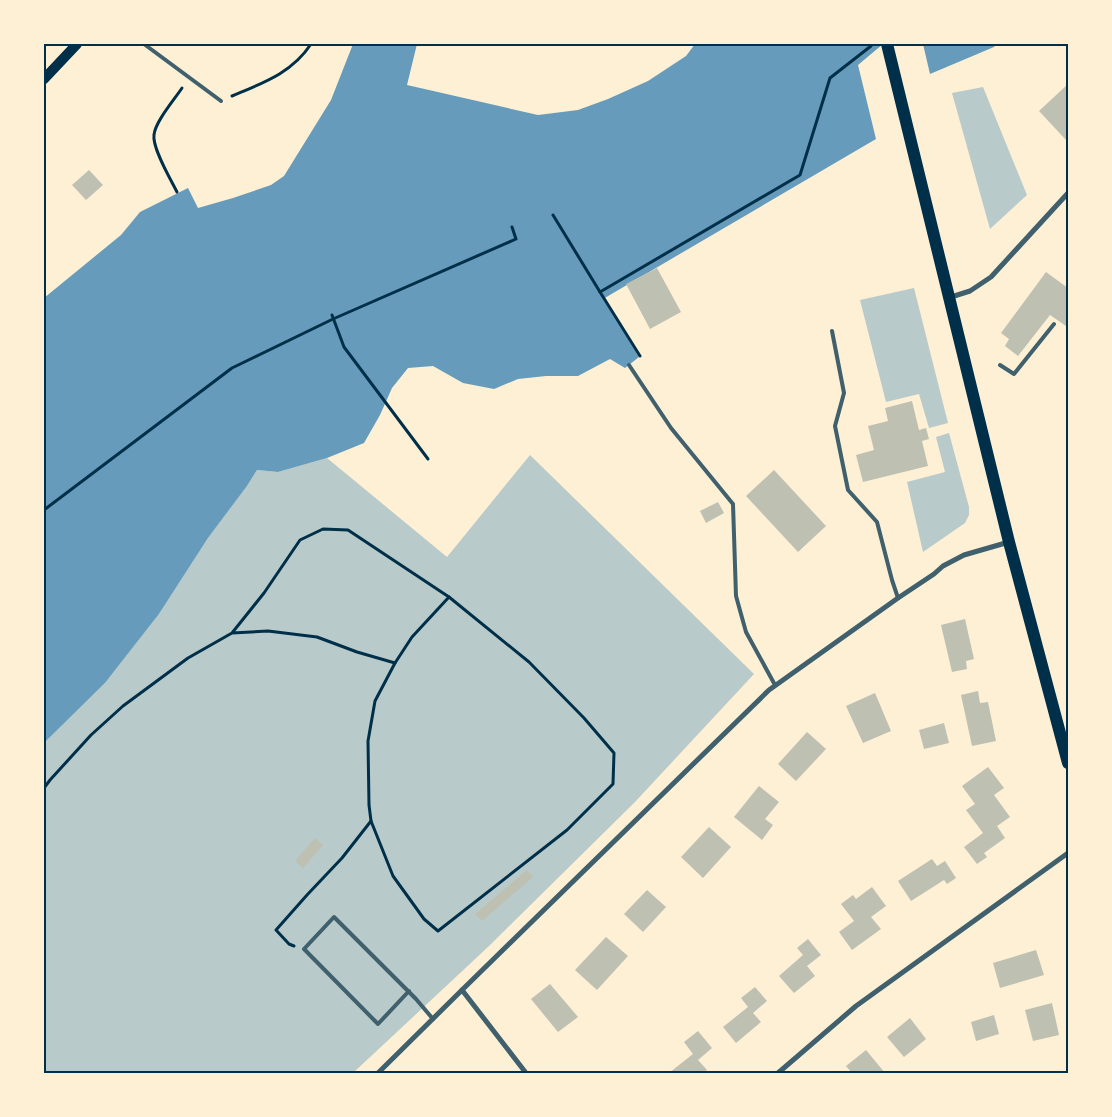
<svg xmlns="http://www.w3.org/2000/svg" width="1112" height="1117" viewBox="0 0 1112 1117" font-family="Commissioner,sans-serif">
<rect width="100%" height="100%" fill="#fdf0d5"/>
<g fill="#b9caca">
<path d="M 983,87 L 1027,195 L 990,229 L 952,93 Z"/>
<path d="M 914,288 L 948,423 L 929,428 L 919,394 L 886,402 L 860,300 Z"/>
<path d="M 949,433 L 969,507 L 969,515 L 965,523 L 923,552 L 907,482 L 945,472 L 936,437 Z"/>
<path d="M 530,455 L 754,674 L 635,802 L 488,947 L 353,1073 L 44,1073 L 44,743 L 105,683 L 159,614 L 208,538 L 247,486 L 257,470 L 278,472 L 327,458 L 447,557 Z"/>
</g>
<g fill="#669bbc">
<path d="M 353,44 L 417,44 L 407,85 L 538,115 L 578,110 L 608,99 L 648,81 L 686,56 L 695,44 L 883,44 L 858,65 L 876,139 L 603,299 L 639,357 L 625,368 L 610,359 L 578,376 L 546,376 L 518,379 L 494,389 L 463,383 L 433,366 L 408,368 L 392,388 L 380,415 L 364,443 L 327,458 L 278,472 L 257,470 L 247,486 L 208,538 L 159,614 L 105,683 L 44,743 L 44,298 L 121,235 L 140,212 L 188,188 L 198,208 L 233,198 L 271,185 L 284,176 L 331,100 Z"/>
<path d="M 923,44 L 997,44 L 994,47 L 930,74 Z"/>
</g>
<g fill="#bec0b2">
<path d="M 1068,84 L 1068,140 L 1067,141 L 1039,111 Z"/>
<path d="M 89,170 L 103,185 L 86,200 L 72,185 Z"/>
<path d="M 657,268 L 681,312 L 650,329 L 626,284 Z"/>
<path d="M 1046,272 L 1068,288 L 1068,324 L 1066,326 L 1050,315 L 1018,356 L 1005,346 L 1009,339 L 1001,333 Z"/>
<path d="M 912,401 L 919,430 L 926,428 L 929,439 L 922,441 L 928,466 L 863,482 L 856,455 L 874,450 L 868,426 L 888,421 L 885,408 Z"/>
<path d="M 774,470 L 826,526 L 798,552 L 746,496 Z"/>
<path d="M 718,502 L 724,513 L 706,523 L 700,511 Z"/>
<path d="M 965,619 L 974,659 L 966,661 L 967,669 L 952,672 L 941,625 Z"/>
<path d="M 978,691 L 980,703 L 988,702 L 996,741 L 972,746 L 961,695 Z"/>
<path d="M 875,693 L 891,731 L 863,743 L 846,706 Z"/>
<path d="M 944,723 L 949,743 L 924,749 L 919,730 Z"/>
<path d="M 807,732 L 826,749 L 796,781 L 778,764 Z"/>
<path d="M 988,767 L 1004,788 L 994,795 L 1010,817 L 997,826 L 1005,838 L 984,853 L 987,857 L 977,864 L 964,847 L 983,833 L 966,810 L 975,804 L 962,786 Z"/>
<path d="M 759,786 L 779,802 L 765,819 L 773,825 L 762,840 L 734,817 Z"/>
<path d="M 709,827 L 731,847 L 703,878 L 681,857 Z"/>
<path d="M 315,838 L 323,845 L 303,868 L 295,861 Z"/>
<path d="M 932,859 L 937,866 L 945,861 L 956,878 L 947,884 L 944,880 L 911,901 L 898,881 Z"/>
<path d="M 527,870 L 533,877 L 482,921 L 475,914 Z"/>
<path d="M 872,887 L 886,906 L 871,917 L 881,929 L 852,950 L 839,932 L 854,921 L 841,904 L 853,895 L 856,899 Z"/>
<path d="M 647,890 L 666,907 L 643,932 L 624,914 Z"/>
<path d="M 606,937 L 628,956 L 597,990 L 575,970 Z"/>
<path d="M 808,939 L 821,955 L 807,966 L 815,976 L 794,993 L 779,976 L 803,955 L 797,948 Z"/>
<path d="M 1036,950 L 1044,975 L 1000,988 L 993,963 Z"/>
<path d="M 550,984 L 578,1017 L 558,1032 L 531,999 Z"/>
<path d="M 755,987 L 767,1001 L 753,1013 L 761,1022 L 736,1043 L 723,1027 L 748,1007 L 741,998 Z"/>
<path d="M 1052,1003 L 1059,1035 L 1033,1041 L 1025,1010 Z"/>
<path d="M 994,1015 L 999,1034 L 976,1041 L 971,1022 Z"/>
<path d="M 910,1018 L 926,1039 L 904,1057 L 887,1037 Z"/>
<path d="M 698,1031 L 712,1048 L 698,1060 L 707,1070 L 703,1073 L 669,1073 L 693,1054 L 684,1042 Z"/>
<path d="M 866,1050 L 885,1073 L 852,1073 L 846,1066 Z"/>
</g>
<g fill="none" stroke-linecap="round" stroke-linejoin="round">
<g stroke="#003049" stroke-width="3">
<path d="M 232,96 C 263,83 292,73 311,44"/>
<path d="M 177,192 C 171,180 152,148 154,135 C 155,122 174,100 182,88"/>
<path d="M 553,215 L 600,292"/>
<path d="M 332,315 L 344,347 L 428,459"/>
<path d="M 640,356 L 600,292 L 800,175 L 830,78 L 871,46"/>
<path d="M 44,510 L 232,368 L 333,319 L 516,239 L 512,227"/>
<path d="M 44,788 L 50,780 L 91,735 L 123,706 L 188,658 L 232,633 L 264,593 L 300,540 L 323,529 L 348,530 L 449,597 L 412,637 L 395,663 L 357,652 L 317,637 L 268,631 L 232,633"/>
<path d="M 371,821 L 369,805 L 368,741 L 375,701 L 395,663"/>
<path d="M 294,946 L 289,944 L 276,930 L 307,895 L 342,858 L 371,821 L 393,876 L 424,919 L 438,931 L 567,830 L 613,784 L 614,753 L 584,718 L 529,662 L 449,597"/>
</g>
<g stroke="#3f606c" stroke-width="4">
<path d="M 144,44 L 221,101"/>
<path d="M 832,331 L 844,393 L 835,426 L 848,490 L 877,522 L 892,580 L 898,598"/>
<path d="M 629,365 L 671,428 L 733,504 L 736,596 L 746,632 L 775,685"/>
<path d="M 1000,365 L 1014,374 L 1054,324"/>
<path d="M 409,991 L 378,1024 L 304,949 L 334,917 L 416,999 L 433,1019"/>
</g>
<g stroke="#3f606c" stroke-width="5">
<path d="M 951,297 L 970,291 L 991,277 L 1068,193"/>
<path d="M 462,990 L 526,1073"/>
<path d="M 378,1073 L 462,990 L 769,690 L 898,598 L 934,574 L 943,566 L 964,555 L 1009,542"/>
<path d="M 778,1073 L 856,1006 L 1068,853"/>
</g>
<path stroke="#003049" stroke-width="10" d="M 44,79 L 77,44"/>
<path stroke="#003049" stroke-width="12" d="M 887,44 L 1009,542 L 1068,763"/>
</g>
<rect width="1112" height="1117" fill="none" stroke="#fdf0d5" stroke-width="90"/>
<rect x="45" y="45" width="1022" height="1027" fill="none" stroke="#003049" stroke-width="2"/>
</svg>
